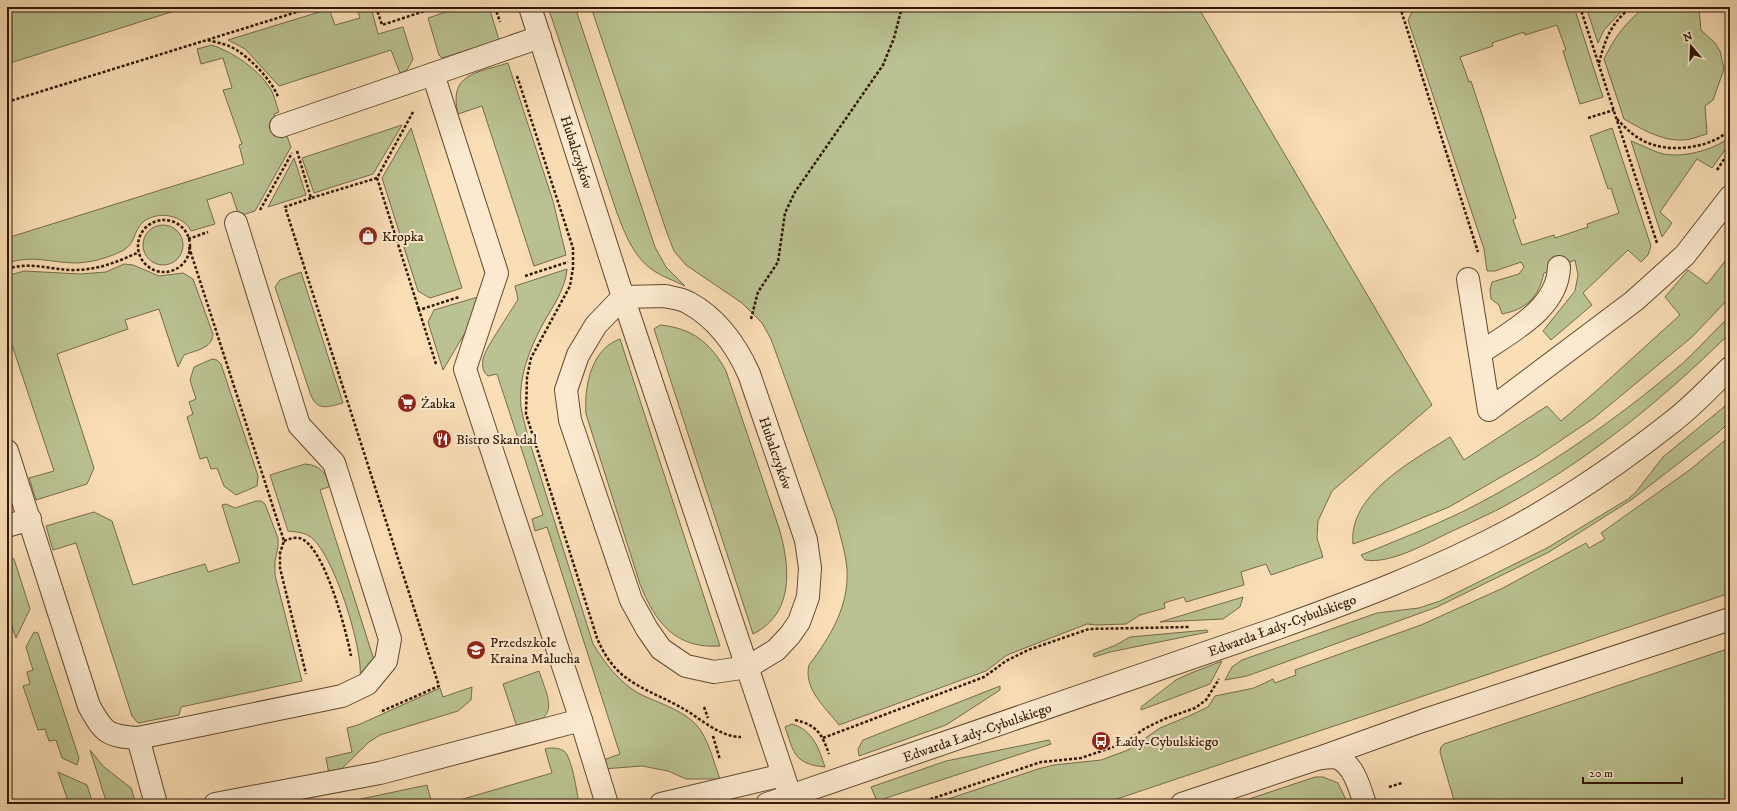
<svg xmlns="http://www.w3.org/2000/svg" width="1737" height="811" viewBox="0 0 1737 811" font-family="'IM FELL DW Pica',serif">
<rect width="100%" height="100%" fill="#fadeb6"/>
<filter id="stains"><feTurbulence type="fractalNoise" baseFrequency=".005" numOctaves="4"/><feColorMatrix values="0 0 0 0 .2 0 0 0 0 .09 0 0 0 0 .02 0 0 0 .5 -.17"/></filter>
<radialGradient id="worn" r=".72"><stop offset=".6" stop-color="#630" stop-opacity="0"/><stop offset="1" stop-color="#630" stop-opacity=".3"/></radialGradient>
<g fill="#bac291" stroke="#766c4a">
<path d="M 7,7 L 187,7 L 7,64 Z"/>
<path d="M 357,7 L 371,7 L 378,34 L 403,27 L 413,59 L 407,70 L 400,73 L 391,50 L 279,86 L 245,49 L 228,40 L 329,9 L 335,25 L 360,18 Z"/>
<path d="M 461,7 L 489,7 L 499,40 L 442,58 L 439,55 L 428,18 Z"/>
<path d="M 548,7 L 575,7 L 655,247 L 666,267 L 685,286 C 675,281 663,277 654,271 C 634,258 625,234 617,213 Z"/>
<path d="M 591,7 L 1198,7 L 1432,405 L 1332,491 L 1318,521 L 1317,538 L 1323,557 L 1271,575 L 1266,564 L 1241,572 L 1244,585 L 1186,602 L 1184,597 L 1164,603 L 1165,608 L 1140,615 L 1126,624 L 1097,625 L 1087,624 L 1007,655 L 986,671 L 839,725 C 826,708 803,689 809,665 C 830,637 849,607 847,570 C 846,553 840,536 836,519 L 771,339 L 762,323 L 742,303 L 686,265 L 674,251 L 667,233 Z"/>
<path d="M 1417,7 L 1574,7 L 1603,97 L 1580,104 L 1563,51 L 1566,50 L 1557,25 L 1525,35 L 1524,32 L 1492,43 L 1493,46 L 1460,57 L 1469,82 L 1471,81 L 1516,218 L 1513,220 L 1522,245 L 1554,235 L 1555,238 L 1588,227 L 1587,224 L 1619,213 L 1611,188 L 1608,189 L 1590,136 L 1612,128 L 1651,246 L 1648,255 L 1641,262 L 1628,250 L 1583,293 L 1592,305 L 1551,340 L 1543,331 L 1575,291 L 1578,275 L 1575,260 L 1544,273 C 1538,298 1527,309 1502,314 L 1499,305 L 1491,299 L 1490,290 L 1492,282 L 1519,274 L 1524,267 L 1521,262 L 1495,271 L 1487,271 L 1484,249 L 1408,20 L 1414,8 Z"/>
<path d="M 1586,7 L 1619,7 L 1620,13 L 1604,30 L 1598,43 Z"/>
<path d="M 1645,7 L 1699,7 L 1701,30 L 1715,43 L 1720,51 L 1724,69 L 1713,100 L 1705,106 L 1707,134 C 1699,136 1691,140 1683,140 C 1661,141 1642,129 1624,119 L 1604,59 C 1614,38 1626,22 1645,7 Z"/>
<path d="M 212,45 C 234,53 257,68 270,88 C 274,94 276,104 279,112 L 274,114 L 281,138 L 287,136 L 291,147 L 255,211 L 239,216 L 231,192 L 207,200 L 215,224 L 191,231 C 183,215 158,210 143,222 C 133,231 136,244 122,251 C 108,258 90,263 74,263 C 48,262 33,255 7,263 L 7,238 L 244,164 L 239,145 L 242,144 L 223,90 L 232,88 L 223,58 L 201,64 L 197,49 Z"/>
<path d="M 508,63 L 553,201 L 566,255 L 534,266 L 482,106 L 458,114 C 448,73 477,73 508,63 Z"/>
<path d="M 402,125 L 373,174 L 314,193 L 302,158 Z"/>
<path d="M 411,128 L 462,288 L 430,298 L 418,291 L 382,178 Z"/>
<path d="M 1730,137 L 1730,143 L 1712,168 L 1697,159 L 1660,212 L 1672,223 L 1662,237 L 1631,141 C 1642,145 1652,151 1663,154 C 1683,158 1714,150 1730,137 Z"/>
<path d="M 294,158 L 306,195 L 268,207 Z"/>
<circle cx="163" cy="245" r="20"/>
<path d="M 1730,255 L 1730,297 L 1692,337 L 1594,418 L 1536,457 L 1449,507 L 1390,531 L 1353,544 C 1348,494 1414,460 1450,437 L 1464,460 L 1547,406 L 1561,421 L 1594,393 L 1680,315 L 1665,297 L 1688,270 L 1707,284 Z"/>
<path d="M 124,264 L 133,265 L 159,276 L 183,273 L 193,279 L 213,334 C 212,349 196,350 184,355 L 178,367 L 159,309 L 125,320 L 128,329 L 57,354 L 94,468 L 87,484 L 36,500 L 29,478 L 54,471 L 7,330 L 7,276 L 24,271 L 80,274 L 106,272 Z"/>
<path d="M 567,269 C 565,289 554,305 544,322 C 530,348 518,377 521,407 C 523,418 526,429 529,440 L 593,644 C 605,663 618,681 638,693 C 659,704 687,710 701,731 C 710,745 714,763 720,779 L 686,779 L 668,771 L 642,766 L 603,769 L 598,762 L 620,754 L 547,527 L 535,531 L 532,519 L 543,515 L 497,374 L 488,376 C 483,372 482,367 483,359 C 485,348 511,312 518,299 L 515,286 Z"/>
<path d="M 301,272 L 343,403 C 327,407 317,412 310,393 L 275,287 L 280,280 Z"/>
<path d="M 488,294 L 443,370 L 428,322 L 434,310 Z"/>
<path d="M 1730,316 L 1730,333 C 1661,401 1585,463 1499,509 C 1481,518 1463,526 1444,535 C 1422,546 1389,564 1365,560 L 1361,555 C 1396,541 1431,527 1464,511 C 1543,471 1616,420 1683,363 C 1699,348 1714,331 1730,316 Z"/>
<path d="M 660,325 C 692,328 711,343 726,371 L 779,528 C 790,566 795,613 753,634 L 654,329 Z"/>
<path d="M 620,339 L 720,646 C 675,649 655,622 640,584 L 586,414 C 584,387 591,349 620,339 Z"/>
<path d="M 212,359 L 217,360 L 221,364 L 258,476 L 257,486 L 236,495 L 224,486 L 217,468 L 211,469 L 207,457 L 200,459 L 187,417 L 193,414 L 189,402 L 196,399 L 190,380 L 194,367 Z"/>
<path d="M 1730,402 L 1730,421 L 1719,432 L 1631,500 L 1549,552 L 1437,607 L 1247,676 L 1225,680 L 1232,667 L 1242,660 L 1377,613 L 1419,608 L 1440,601 L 1547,548 L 1628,499 L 1636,492 L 1663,457 Z"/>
<path d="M 1730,436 L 1730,593 L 1102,804 L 933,804 L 1038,769 L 1054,765 L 1101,760 L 1128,750 L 1160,728 L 1189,716 L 1208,707 L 1215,696 L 1254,688 L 1273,679 L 1275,683 L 1296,675 L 1295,670 L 1421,625 L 1503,588 L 1586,543 L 1589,548 L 1605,539 L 1601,533 L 1691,469 Z"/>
<path d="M 305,464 C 320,465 326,473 331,486 L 320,490 L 374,660 L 360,678 C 364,651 333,550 309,536 C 303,532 295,532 288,531 L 270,475 Z"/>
<path d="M 256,501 L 261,501 L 265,504 L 278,538 L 278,547 L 275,561 L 275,575 L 302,681 L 181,707 L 179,715 L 138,723 L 132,716 L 76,543 L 53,550 L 46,526 L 94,512 L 112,521 L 133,585 L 205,564 L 208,572 L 240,562 L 222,505 L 226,504 L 235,508 Z"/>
<path d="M 7,555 L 14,559 L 30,609 L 16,638 L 7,613 Z"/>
<path d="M 1243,597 L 1240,607 L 1223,619 L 1160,622 Z"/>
<path d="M 1207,630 L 1208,632 L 1110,652 L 1094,657 L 1093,654 L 1116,645 L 1130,637 Z"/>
<path d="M 34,632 L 38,633 L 79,758 L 77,765 L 62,758 L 56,740 L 49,741 L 45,729 L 38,730 L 23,686 L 30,684 L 27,672 L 33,670 L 26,647 Z"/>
<path d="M 1730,648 L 1730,804 L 1455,804 L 1440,752 L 1441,747 L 1444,744 Z"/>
<path d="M 1222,661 L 1210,684 L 1141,710 L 1141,707 L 1176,680 L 1191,673 Z"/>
<path d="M 539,671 C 551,706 559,717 518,730 L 503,684 Z"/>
<path d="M 1000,686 L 1000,690 L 946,725 L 859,756 L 858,749 L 863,740 Z"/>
<path d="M 472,687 L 471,700 L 458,711 L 380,735 L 369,742 L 330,780 L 326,758 L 352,752 L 347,728 L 358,725 L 440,688 L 443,697 Z"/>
<path d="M 792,724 C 813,730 819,749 825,767 C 794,764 794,753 785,727 Z"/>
<path d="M 1049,740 L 1051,744 L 877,801 L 871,787 L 946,761 Z"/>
<path d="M 549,748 C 554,748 559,748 564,751 C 572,757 577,793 579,804 L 446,804 L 552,773 L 545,749 Z"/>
<path d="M 90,750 L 104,767 L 131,788 L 136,804 L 107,804 Z"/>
<path d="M 58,772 L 87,785 L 93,804 L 69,804 Z"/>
<path d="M 1315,777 L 1323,777 L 1338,783 L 1348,804 L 1234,804 Z"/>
<path d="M 427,785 L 432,804 L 337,804 Z"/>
</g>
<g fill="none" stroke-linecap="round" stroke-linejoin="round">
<defs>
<g id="minor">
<path d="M 530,7 L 623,297 L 793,804"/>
<path d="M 540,37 L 433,74 L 497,273 L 465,369 L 581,720"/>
<path d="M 281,126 L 433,74"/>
<path d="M 1468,279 L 1489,410 L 1634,301 L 1685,255 L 1730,197"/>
<path d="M 665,296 C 673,298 683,299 689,303 C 718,319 736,345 749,374 L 806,540 L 810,568 L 808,597 L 799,622 L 790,635 L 776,650 L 748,667 L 714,672 L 686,666 L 661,649 L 647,629 L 631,600 L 570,420 L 566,390 L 578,355 L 596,325 L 623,297 Z"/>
<path d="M 1480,353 C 1510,332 1558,309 1559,267"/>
<path d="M 7,451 L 89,706 C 104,733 107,736 138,738 L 342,696 L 367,684 L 386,661 L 390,639 L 334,463 L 299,425 L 236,223"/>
<path d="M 7,526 L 30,519"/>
<path d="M 138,738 L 156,804"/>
<path d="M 1316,759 L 1422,721 L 1730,619"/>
<path d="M 215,804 L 380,773 L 581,720 L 607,804"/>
<path d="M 661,804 L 783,775"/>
<path d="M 767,804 L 1275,629 C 1353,601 1432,571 1506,532 C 1565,501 1620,463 1672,422 C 1693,406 1711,386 1730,368"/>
<path d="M 1182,804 L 1316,759 C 1322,758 1331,756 1338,758 C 1354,765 1360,789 1365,804"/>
</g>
</defs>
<use href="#minor" stroke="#634930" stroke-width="24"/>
<g stroke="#311704" stroke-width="2.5" stroke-dasharray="3 2" stroke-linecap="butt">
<path d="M 376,7 L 382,25 L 437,7"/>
<path d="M 495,7 L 500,22"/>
<path d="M 1400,7 L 1478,252"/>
<path d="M 1580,7 L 1657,243"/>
<path d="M 1725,7 L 1730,11"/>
<path d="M 208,40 C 214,42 222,43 229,46 C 246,53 272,80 278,97"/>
<path d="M 1599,63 C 1605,40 1611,22 1632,7"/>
<path d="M 517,76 L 573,248 L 573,268 L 570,286 L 531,358 L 527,377 L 526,414 L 597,638 C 603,653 613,668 625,677 C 642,690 663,697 682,708 C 695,715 707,726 721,732 C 727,735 734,737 741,737"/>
<path d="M 7,102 L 313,7"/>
<path d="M 413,112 L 377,178 L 419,310"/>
<path d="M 1588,118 L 1614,110"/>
<path d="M 1617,119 C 1627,130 1639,141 1654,145 C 1676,152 1714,147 1730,129"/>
<path d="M 297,151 L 311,198 L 377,178"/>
<path d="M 1717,170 L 1730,150"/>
<path d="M 311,198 L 285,207 L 439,686 L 380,712"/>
<path d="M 260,210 L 292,153"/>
<circle cx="164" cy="246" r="26"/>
<path d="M 188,239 L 208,232"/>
<path d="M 189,247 L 284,541 L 280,553 L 280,568 L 306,674"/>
<path d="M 7,269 C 31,261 50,270 74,270 C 97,270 118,262 139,252"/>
<path d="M 525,276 L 568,262"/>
<path d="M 751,319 L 758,292 L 778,262 L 785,213 L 795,192 L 883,65 L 894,38 L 902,7"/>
<path d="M 436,364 L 419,310 L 459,297"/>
<path d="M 284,541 C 289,539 294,537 299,538 C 324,543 347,634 351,656"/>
<path d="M 704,707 L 708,718"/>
<path d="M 795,720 C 817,725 822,734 829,754"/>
<path d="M 713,736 L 720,760"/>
<path d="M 823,738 L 984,677 L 1006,661 L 1028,650 L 1089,629 L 1189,627"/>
<path d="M 1389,787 L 1402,783"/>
<path d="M 916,804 L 1041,762 L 1081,758 L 1125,743 L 1144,729 L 1164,719 L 1195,708 L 1206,700 L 1219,679"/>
</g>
<use href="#minor" stroke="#fcead0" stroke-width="22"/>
</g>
<defs>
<symbol id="shop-disc" viewBox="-11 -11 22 22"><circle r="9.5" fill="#8f2418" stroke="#fcead0"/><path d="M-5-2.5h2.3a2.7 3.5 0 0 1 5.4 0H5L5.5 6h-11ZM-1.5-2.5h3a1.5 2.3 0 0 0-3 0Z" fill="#fff"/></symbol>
<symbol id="supermarket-disc" viewBox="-11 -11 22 22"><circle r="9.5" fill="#8f2418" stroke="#fcead0"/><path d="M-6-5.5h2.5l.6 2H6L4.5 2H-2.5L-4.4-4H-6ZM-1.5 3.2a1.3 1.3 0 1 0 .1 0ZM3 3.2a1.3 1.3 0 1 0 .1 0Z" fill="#fff"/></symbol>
<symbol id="restaurant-disc" viewBox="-11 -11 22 22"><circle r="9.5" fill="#8f2418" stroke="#fcead0"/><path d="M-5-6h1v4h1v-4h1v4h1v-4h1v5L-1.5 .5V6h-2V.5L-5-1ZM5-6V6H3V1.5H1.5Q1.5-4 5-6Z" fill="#fff"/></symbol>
<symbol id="school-disc" viewBox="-11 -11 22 22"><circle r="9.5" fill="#8f2418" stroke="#fcead0"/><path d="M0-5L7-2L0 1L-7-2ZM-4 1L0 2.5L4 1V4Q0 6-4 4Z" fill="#fff"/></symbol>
<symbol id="bus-disc" viewBox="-11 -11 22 22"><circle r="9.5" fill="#8f2418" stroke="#fcead0"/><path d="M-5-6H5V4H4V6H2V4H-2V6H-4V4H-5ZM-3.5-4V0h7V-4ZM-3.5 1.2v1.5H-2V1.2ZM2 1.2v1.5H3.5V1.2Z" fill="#fff"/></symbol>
</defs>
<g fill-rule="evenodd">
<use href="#shop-disc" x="357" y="225" width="22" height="22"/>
<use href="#supermarket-disc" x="396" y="392" width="22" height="22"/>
<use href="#restaurant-disc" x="431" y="428" width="22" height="22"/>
<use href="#school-disc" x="465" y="639" width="22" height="22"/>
<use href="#bus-disc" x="1090" y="730" width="22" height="22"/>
</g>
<g text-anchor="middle" stroke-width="4" stroke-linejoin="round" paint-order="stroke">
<g font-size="14" fill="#311704" stroke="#fcead0">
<text transform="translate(577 152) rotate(72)" y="5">Hubalczyków</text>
<text transform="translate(776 453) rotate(71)" y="5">Hubalczyków</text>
<text transform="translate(1282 625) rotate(-20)" y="5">Edwarda Łady-Cybulskiego</text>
<text transform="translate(977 732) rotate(-19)" y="5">Edwarda Łady-Cybulskiego</text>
</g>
<g font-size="14" fill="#311704" stroke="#fcead0" text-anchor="start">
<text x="382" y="241">Kropka</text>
<text x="421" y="408">Żabka</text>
<text x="456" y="444">Bistro Skandal</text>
<text x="490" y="647">Przedszkole<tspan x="490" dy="16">Kraina Malucha</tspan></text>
<text x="1115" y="746">Łady-Cybulskiego</text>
</g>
</g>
<rect width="1737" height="811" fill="none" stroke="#fadeb6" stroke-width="24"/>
<rect x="8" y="8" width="1721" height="795" fill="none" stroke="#311704" stroke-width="2"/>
<rect x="12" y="12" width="1713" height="787" fill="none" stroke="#311704"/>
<g transform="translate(1691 46) rotate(341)" stroke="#fcead0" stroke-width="3" paint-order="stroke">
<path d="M0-3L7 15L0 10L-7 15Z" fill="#311704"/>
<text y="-6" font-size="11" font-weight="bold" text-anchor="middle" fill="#311704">N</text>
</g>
<path d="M1583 777v6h99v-6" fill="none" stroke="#311704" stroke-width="2"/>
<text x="1589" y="777" font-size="12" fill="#311704" stroke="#fcead0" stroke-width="3" paint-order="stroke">20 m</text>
<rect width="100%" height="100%" filter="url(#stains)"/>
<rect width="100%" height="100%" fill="url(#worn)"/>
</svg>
